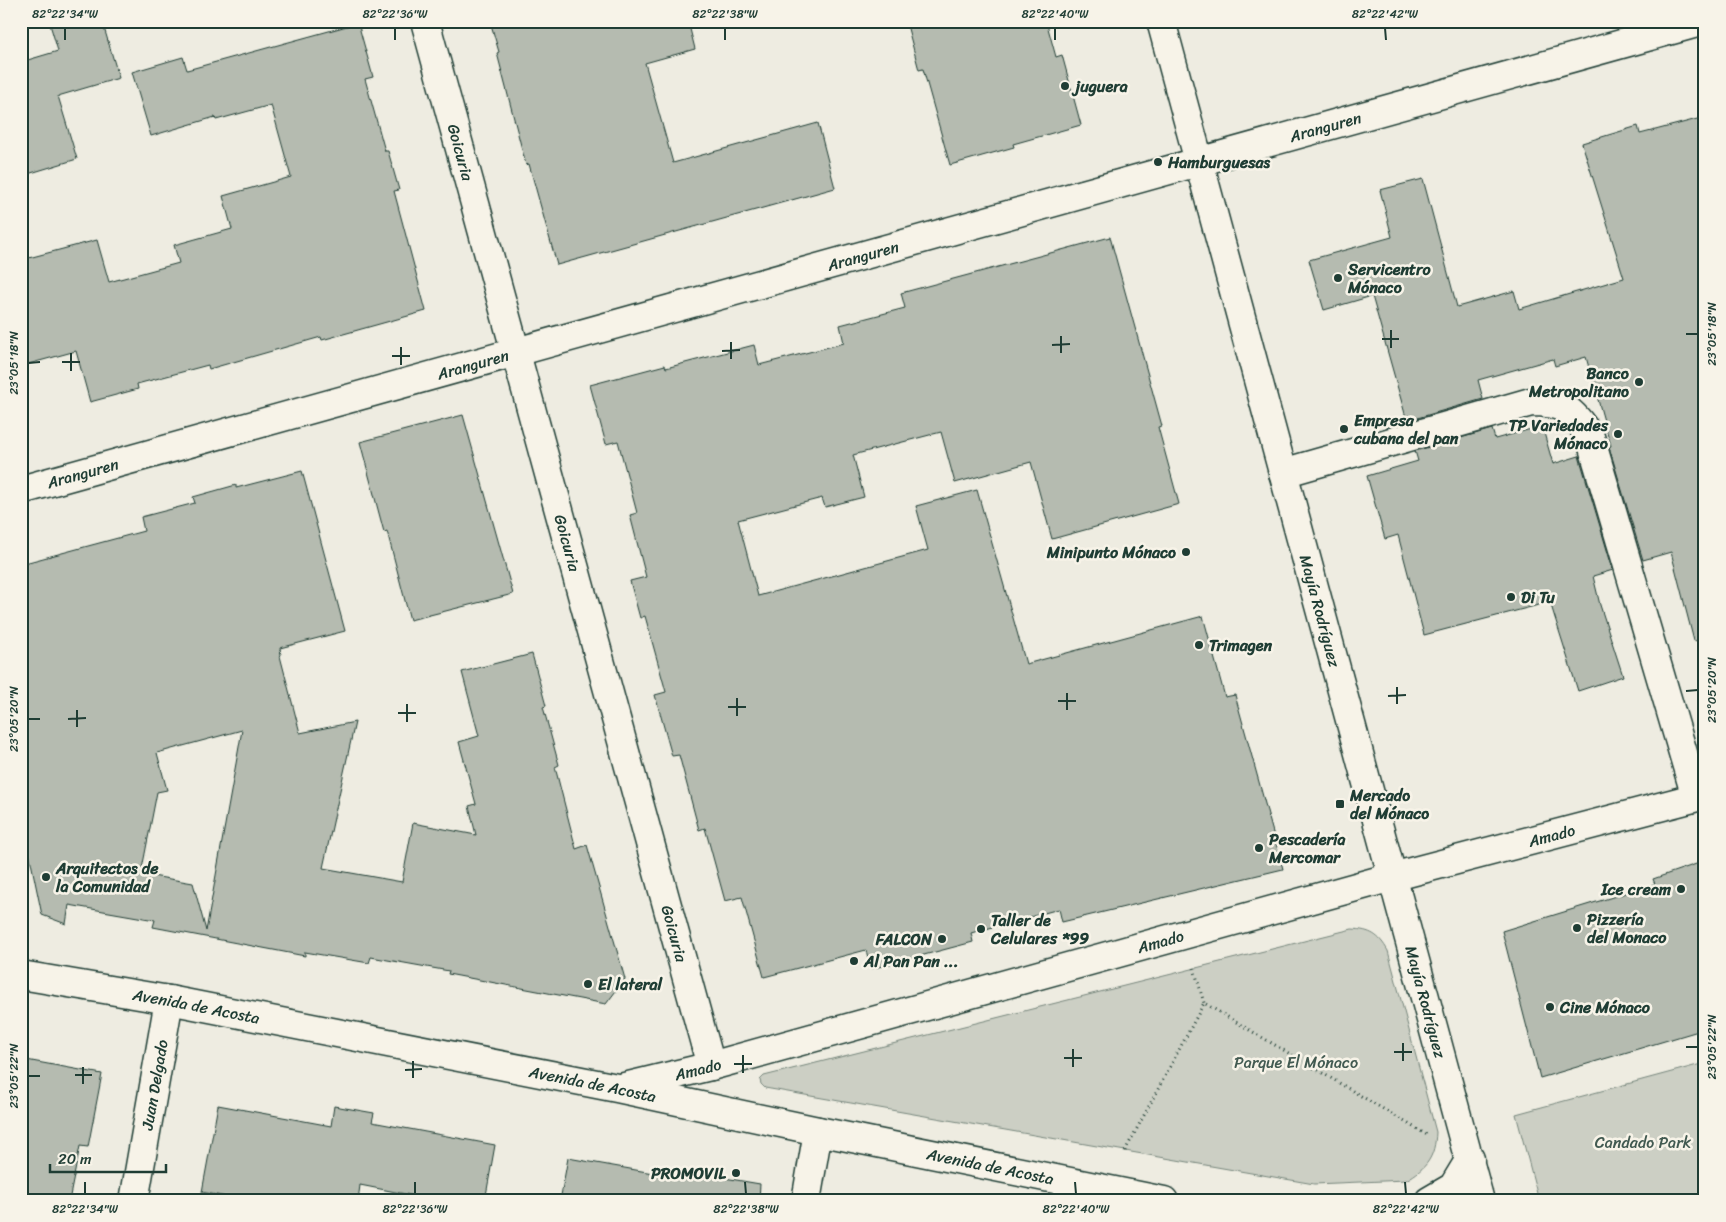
<svg xmlns="http://www.w3.org/2000/svg" width="1726" height="1222" viewBox="0 0 1726 1222" font-family="Sriracha,sans-serif">
<rect width="100%" height="100%" fill="#eeece1"/>
<filter id="ink" filterUnits="userSpaceOnUse"><feTurbulence type="fractalNoise" baseFrequency=".02" numOctaves="2"/><feDisplacementMap in="SourceGraphic" scale="10" xChannelSelector="R" yChannelSelector="G"/><feConvolveMatrix kernelMatrix="1 2 1 2 8 2 1 2 1" color-interpolation-filters="sRGB"/></filter>
<g filter="url(#ink)">
<g fill="#cccfc4" stroke="#76867c">
<path d="M 1352,929 C 1371,930 1379,935 1388,951 L 1436,1132 C 1435,1157 1427,1168 1406,1180 L 1314,1184 L 765,1088 L 761,1084 L 760,1080 L 764,1076 Z"/>
<path d="M 1705,1063 L 1705,1201 L 1539,1201 L 1516,1114 Z"/>
</g>
<g fill="#b5bbb0" stroke="#1f3d34" fill-rule="evenodd">
<path d="M 49,21 L 102,21 L 119,78 L 58,96 L 77,159 L 21,176 L 21,62 L 58,51 Z"/>
<path d="M 490,21 L 688,21 L 695,49 L 645,63 L 673,163 L 818,123 L 835,188 L 557,265 L 529,164 L 526,165 L 497,53 L 499,52 Z"/>
<path d="M 906,21 L 1046,21 L 1056,57 L 1062,55 L 1081,125 L 1013,144 L 1014,147 L 950,165 L 923,69 L 919,70 Z"/>
<path d="M 358,23 L 373,77 L 365,79 L 385,151 L 388,151 L 399,190 L 394,191 L 426,311 L 322,340 L 321,337 L 209,369 L 208,365 L 137,384 L 138,389 L 90,402 L 76,351 L 21,366 L 21,260 L 97,240 L 109,282 L 179,263 L 174,245 L 232,229 L 223,196 L 291,177 L 271,105 L 216,120 L 215,117 L 151,136 L 132,72 L 183,57 L 187,70 Z"/>
<path d="M 1705,117 L 1705,639 L 1694,641 L 1671,552 L 1643,560 L 1609,447 L 1611,446 L 1586,357 L 1555,366 L 1553,359 L 1478,380 L 1483,399 L 1407,421 L 1372,296 L 1324,310 L 1309,260 L 1392,237 L 1380,190 L 1423,179 L 1457,307 L 1514,291 L 1519,309 L 1624,278 L 1582,143 L 1638,126 L 1640,134 Z"/>
<path d="M 1110,237 L 1162,426 L 1158,427 L 1179,504 L 1052,539 L 1031,462 L 955,483 L 941,432 L 853,455 L 864,497 L 825,507 L 822,498 L 738,520 L 758,596 L 928,550 L 916,506 L 977,490 L 1026,664 L 1203,616 L 1225,697 L 1235,695 L 1283,869 L 1062,922 L 1059,909 L 971,933 L 973,942 L 871,969 L 866,950 L 764,977 L 742,897 L 725,901 L 705,828 L 699,830 L 679,755 L 672,756 L 655,695 L 666,692 L 645,616 L 640,618 L 630,581 L 646,577 L 630,515 L 637,513 L 618,441 L 606,444 L 590,385 L 665,365 L 666,368 L 754,345 L 759,365 L 844,343 L 840,325 L 905,308 L 901,293 Z"/>
<path d="M 463,415 L 513,594 L 410,620 L 387,531 L 384,532 L 360,442 Z"/>
<path d="M 1542,426 L 1553,464 L 1579,456 L 1613,570 L 1593,576 L 1600,605 L 1623,676 L 1578,691 L 1550,602 L 1424,635 L 1398,535 L 1385,539 L 1367,476 L 1418,461 L 1415,451 L 1492,429 L 1495,439 Z"/>
<path d="M 302,471 L 345,631 L 280,648 L 281,655 L 280,656 L 300,733 L 355,722 L 323,868 L 402,882 L 413,823 L 476,835 L 469,806 L 476,804 L 459,742 L 479,736 L 462,672 L 532,654 L 546,706 L 543,707 L 559,765 L 555,767 L 576,849 L 587,845 L 625,979 L 606,1004 L 448,974 L 449,971 L 371,957 L 369,963 L 305,952 L 305,956 L 153,927 L 155,920 L 69,905 L 66,924 L 42,915 L 21,814 L 21,564 L 144,531 L 141,517 L 195,503 L 193,497 L 236,485 L 236,488 ZM 242,730 L 206,931 L 193,883 L 141,874 L 157,792 L 167,790 L 157,753 Z"/>
<path d="M 1705,861 L 1705,1029 L 1540,1078 L 1502,931 L 1655,884 L 1653,879 Z"/>
<path d="M 21,1059 L 102,1074 L 88,1147 L 80,1146 L 69,1201 L 21,1201 Z"/>
<path d="M 218,1105 L 331,1126 L 334,1106 L 374,1113 L 372,1122 L 495,1145 L 485,1201 L 420,1201 L 421,1197 L 360,1185 L 358,1201 L 247,1201 L 202,1192 Z"/>
<path d="M 568,1158 L 664,1175 L 665,1168 L 760,1184 L 759,1201 L 560,1201 Z"/>
</g>
<g fill="none" stroke-linecap="round" stroke-linejoin="round">
<defs>
<g id="minor">
<path id="s1" d="M 425,21 L 711,1066"/>
<path d="M 1283,473 L 1531,402 C 1563,402 1573,410 1590,437 L 1696,797"/>
<path id="s2" d="M 21,490 L 1704,21"/>
<path id="s3" d="M 1392,877 L 1705,795"/>
<path id="s4" d="M 134,1201 L 169,1000"/>
<path d="M 806,1201 L 818,1131"/>
</g>
<g id="major">
<path id="s5" d="M 1161,21 L 1480,1201"/>
<path id="s6" d="M 21,975 L 169,1000 L 617,1088 L 818,1131 L 1164,1201"/>
<path id="s7" d="M 624,1087 L 711,1066 L 1392,877"/>
<path d="M 1429,1201 L 1453,1187 L 1470,1159"/>
</g>
</defs>
<use href="#minor" stroke="#1f3d34" stroke-width="31"/>
<use href="#major" stroke="#1f3d34" stroke-width="31"/>
<g stroke="#1f3d34" stroke-width="3" stroke-dasharray="1 4" stroke-linecap="butt">
<path d="M 1194,968 L 1204,1003"/>
<path d="M 1125,1151 L 1204,1003 L 1427,1135"/>
</g>
<use href="#minor" stroke="#f7f3e8" stroke-width="28"/>
<use href="#major" stroke="#f7f3e8" stroke-width="28"/>
</g>
</g>
<path fill="none" stroke="#1f3d34" stroke-width="2" d="M 65,28 L 65,40M 395,28 L 395,40M 725,28 L 725,40M 1055,28 L 1055,40M 1385,28 L 1386,40M 1391,330 L 1391,348M 1686,334 L 1698,334M 1061,336 L 1061,353M 1382,339 L 1399,339M 731,342 L 731,359M 1052,345 L 1070,344M 401,347 L 401,365M 722,351 L 740,350M 71,353 L 71,371M 392,356 L 410,356M 62,362 L 80,362M 28,363 L 40,362M 1397,687 L 1397,704M 1686,691 L 1698,690M 1067,693 L 1067,710M 1388,696 L 1406,695M 737,698 L 737,716M 1058,701 L 1076,701M 407,704 L 407,722M 728,707 L 746,707M 77,710 L 77,727M 398,713 L 416,713M 28,719 L 40,719M 68,719 L 86,718M 1403,1043 L 1403,1061M 1686,1047 L 1698,1047M 1073,1049 L 1073,1067M 1394,1052 L 1412,1052M 743,1055 L 743,1073M 1064,1058 L 1082,1058M 413,1061 L 413,1078M 734,1064 L 752,1064M 83,1067 L 83,1084M 405,1070 L 422,1069M 75,1075 L 92,1075M 28,1076 L 40,1076M 85,1182 L 85,1194M 415,1182 L 415,1194M 745,1182 L 746,1194M 1075,1182 L 1076,1194M 1405,1182 L 1406,1194"/>
<g fill="#1f3d34" stroke="#f7f3e8" stroke-width="2">
<circle cx="1065" cy="86" r="5"/>
<circle cx="1158" cy="162" r="5"/>
<circle cx="1338" cy="278" r="5"/>
<circle cx="1639" cy="382" r="5"/>
<circle cx="1344" cy="429" r="5"/>
<circle cx="1618" cy="434" r="5"/>
<circle cx="1186" cy="552" r="5"/>
<circle cx="1511" cy="597" r="5"/>
<circle cx="1199" cy="645" r="5"/>
<rect x="1335" y="799" width="10" height="10" rx="2.5"/>
<circle cx="1259" cy="848" r="5"/>
<circle cx="46" cy="877" r="5"/>
<circle cx="1681" cy="889" r="5"/>
<circle cx="1577" cy="928" r="5"/>
<circle cx="981" cy="929" r="5"/>
<circle cx="942" cy="939" r="5"/>
<circle cx="854" cy="961" r="5"/>
<circle cx="588" cy="984" r="5"/>
<circle cx="1550" cy="1007" r="5"/>
<circle cx="736" cy="1173" r="5"/>
</g>
<g text-anchor="middle" stroke-width="5" stroke-linejoin="round" paint-order="stroke">
<g font-size="16" font-weight="bold" fill="#1f3d34" stroke="#f7f3e8" text-anchor="start">
<text x="1075" y="92">juguera</text>
<text x="1168" y="168">Hamburguesas</text>
<text x="1348" y="275">Servicentro<tspan x="1348" dy="18">Mónaco</tspan></text>
<text x="1629" y="379" text-anchor="end">Banco<tspan x="1629" dy="18">Metropolitano</tspan></text>
<text x="1354" y="426">Empresa<tspan x="1354" dy="18">cubana del pan</tspan></text>
<text x="1608" y="431" text-anchor="end">TP Variedades<tspan x="1608" dy="18">Mónaco</tspan></text>
<text x="1176" y="558" text-anchor="end">Minipunto Mónaco</text>
<text x="1521" y="603">Di Tu</text>
<text x="1209" y="651">Trimagen</text>
<text x="1350" y="801">Mercado<tspan x="1350" dy="18">del Mónaco</tspan></text>
<text x="1269" y="845">Pescadería<tspan x="1269" dy="18">Mercomar</tspan></text>
<text x="56" y="874">Arquitectos de<tspan x="56" dy="18">la Comunidad</tspan></text>
<text x="1671" y="895" text-anchor="end">Ice cream</text>
<text x="1587" y="925">Pizzería<tspan x="1587" dy="18">del Monaco</tspan></text>
<text x="991" y="926">Taller de<tspan x="991" dy="18">Celulares *99</tspan></text>
<text x="932" y="945" text-anchor="end">FALCON</text>
<text x="864" y="967">Al Pan Pan ...</text>
<text x="598" y="990">El lateral</text>
<text x="1560" y="1013">Cine Mónaco</text>
<text x="726" y="1179" text-anchor="end">PROMOVIL</text>
</g>
<g font-size="16" fill="#1f3d34" stroke="#f7f3e8">
<text dy="6" stroke="none"><textPath href="#s2" startOffset="1354">Aranguren</textPath></text>
<text dy="6" stroke="none"><textPath href="#s1" startOffset="136">Goicuria</textPath></text>
<text dy="6" stroke="none"><textPath href="#s2" startOffset="874">Aranguren</textPath></text>
<text dy="6" stroke="none"><textPath href="#s2" startOffset="469">Aranguren</textPath></text>
<text dy="6" stroke="none"><textPath href="#s2" startOffset="64">Aranguren</textPath></text>
<text dy="6" stroke="none"><textPath href="#s1" startOffset="541">Goicuria</textPath></text>
<text dy="6" stroke="none"><textPath href="#s5" startOffset="611">Mayía Rodríguez</textPath></text>
<text dy="6" stroke="none"><textPath href="#s3" startOffset="165">Amado</textPath></text>
<text dy="6" stroke="none"><textPath href="#s1" startOffset="946">Goicuria</textPath></text>
<text dy="6" stroke="none"><textPath href="#s7" startOffset="556">Amado</textPath></text>
<text dy="6" stroke="none"><textPath href="#s5" startOffset="1016">Mayía Rodríguez</textPath></text>
<text dy="6" stroke="none"><textPath href="#s6" startOffset="178">Avenida de Acosta</textPath></text>
<text dy="6" stroke="none"><textPath href="#s7" startOffset="76">Amado</textPath></text>
<text dy="6" stroke="none"><textPath href="#s6" startOffset="582">Avenida de Acosta</textPath></text>
<text dy="6" stroke="none"><textPath href="#s4" startOffset="118">Juan Delgado</textPath></text>
<text dy="6" stroke="none"><textPath href="#s6" startOffset="988">Avenida de Acosta</textPath></text>
</g>
<g font-size="16" fill="#425a51" stroke="#f7f3e8">
<text x="1296" y="1068">Parque El Mónaco</text>
<text x="1643" y="1148">Candado Park</text>
</g>
</g>
<rect width="1726" height="1222" fill="none" stroke="#f7f3e8" stroke-width="55"/>
<path d="M50 1164v8h116v-8" fill="none" stroke="#1f3d34" stroke-width="2.5"/>
<text x="58" y="1164" font-size="15" fill="#1f3d34" stroke="#f7f3e8" stroke-width="4" paint-order="stroke">20 m</text>
<rect x="28" y="28" width="1670" height="1166" fill="none" stroke="#1f3d34" stroke-width="2"/>
<g font-size="12" text-anchor="middle" fill="#1f3d34">
<text x="65" y="18">82°22'34"W</text>
<text x="395" y="18">82°22'36"W</text>
<text x="725" y="18">82°22'38"W</text>
<text x="1055" y="18">82°22'40"W</text>
<text x="1385" y="18">82°22'42"W</text>
<text transform="translate(1712 334) rotate(-90)" y="4">23°05'18"N</text>
<text transform="translate(14 363) rotate(-90)" y="4">23°05'18"N</text>
<text transform="translate(1712 690) rotate(-90)" y="4">23°05'20"N</text>
<text transform="translate(14 719) rotate(-90)" y="4">23°05'20"N</text>
<text transform="translate(1712 1047) rotate(-90)" y="4">23°05'22"N</text>
<text transform="translate(14 1076) rotate(-90)" y="4">23°05'22"N</text>
<text x="85" y="1213">82°22'34"W</text>
<text x="415" y="1213">82°22'36"W</text>
<text x="746" y="1213">82°22'38"W</text>
<text x="1076" y="1213">82°22'40"W</text>
<text x="1406" y="1213">82°22'42"W</text>
</g>
</svg>
